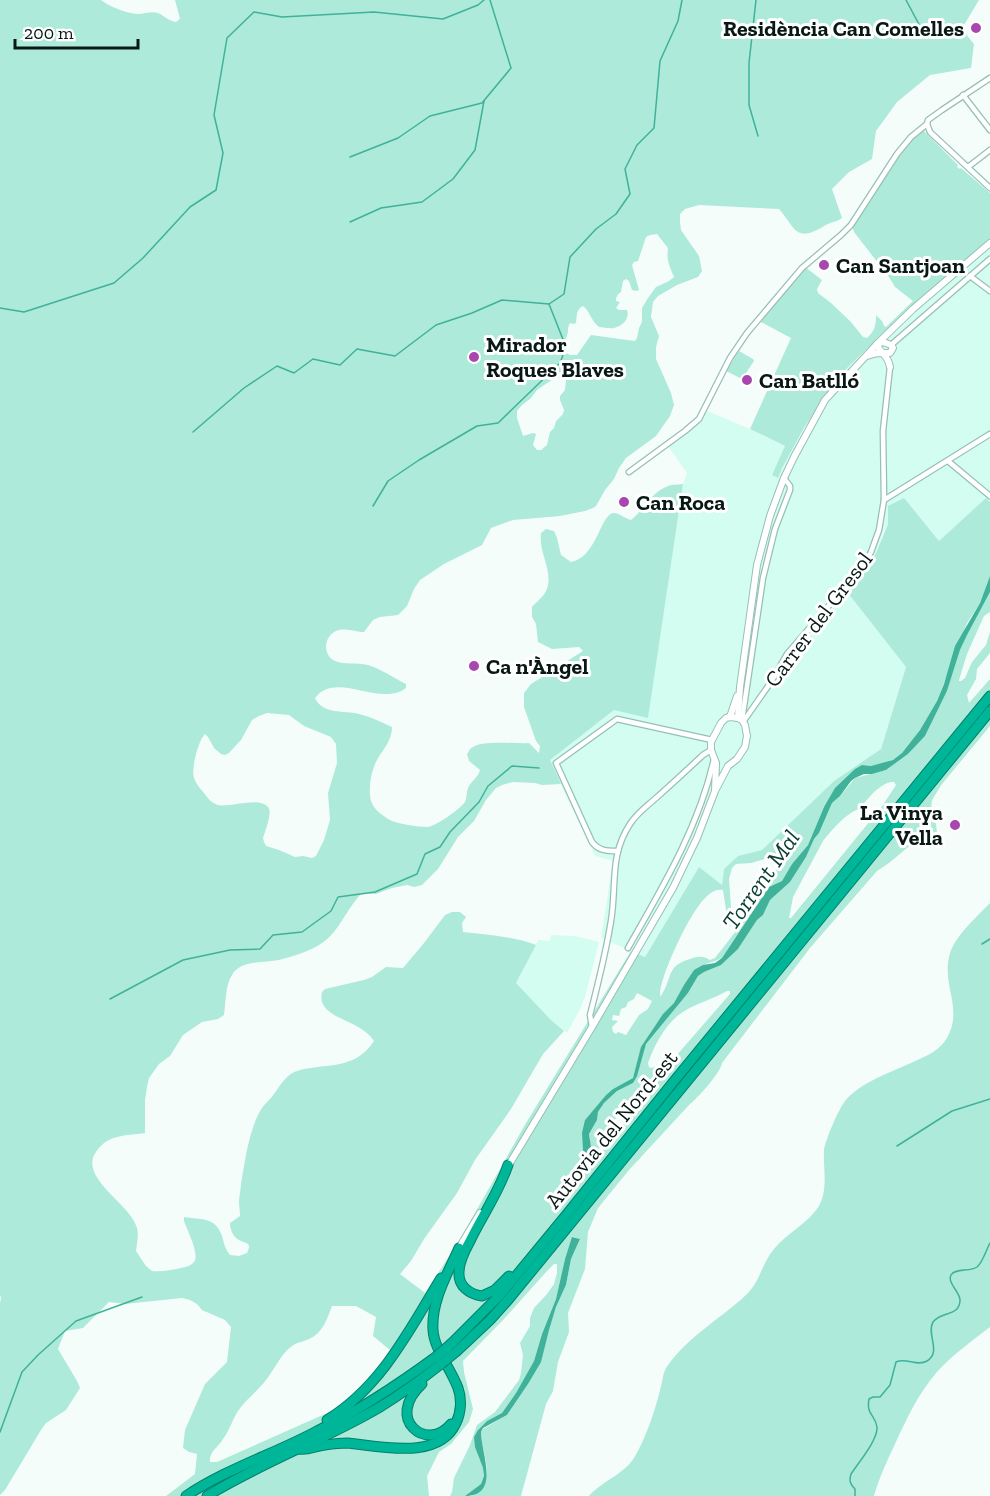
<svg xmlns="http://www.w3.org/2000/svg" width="990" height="1496" viewBox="0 0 990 1496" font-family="'Zilla Slab',serif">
<rect width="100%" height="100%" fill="#f5fdfb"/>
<g fill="#d3fdf0">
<path d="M 990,240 L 990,502 L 986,499 L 939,541 L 904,499 L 884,530 L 876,553 L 867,569 L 848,592 L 906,667 L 881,749 L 834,781 L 762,850 L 738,856 L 724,869 L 722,886 L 699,867 L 645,957 L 601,938 L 613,861 L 595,856 L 549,760 L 614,710 L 648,717 L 683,484 L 687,473 L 668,446 L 699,422 L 705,410 L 750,429 L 792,450 L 816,410 L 846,369 L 883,333 Z"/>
<path d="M 551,935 L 575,936 L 599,942 L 585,997 L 580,1009 L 567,1033 L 551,1020 L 516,983 L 538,940 L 550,941 Z"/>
</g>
<g fill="#adead9" fill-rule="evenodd">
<path d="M 0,0 L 101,0 C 110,7 126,13 138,14 C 145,14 151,11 158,13 C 165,16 168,21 176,22 L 180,19 L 175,0 L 979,0 L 964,25 L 965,33 L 974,44 L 971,68 L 930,75 L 897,102 L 876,131 L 872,159 L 849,172 L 832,189 L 842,218 C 837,222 830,222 824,226 C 795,244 795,227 779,209 L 699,205 L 685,209 L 680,214 L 680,222 L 681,230 L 699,256 L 702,271 L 698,277 L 677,285 L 658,296 L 653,302 L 651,317 L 659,336 L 656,347 L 656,359 L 671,393 L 674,405 L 670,416 L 656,436 L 626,458 L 619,468 L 614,479 L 605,490 L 596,506 L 593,508 L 585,511 L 560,516 L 513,520 L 491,528 L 482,545 L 444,564 L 420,580 L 414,589 L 407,606 L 398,615 L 380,617 L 373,620 L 364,632 C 356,632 344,627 336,631 C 324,636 322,655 335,661 C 345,665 357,662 368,665 C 381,669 394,678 406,684 L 406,688 C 380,708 336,670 315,698 C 323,715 344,710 359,714 C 371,717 381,722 392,727 C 392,741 383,749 377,760 C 371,771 368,789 371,801 C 374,810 383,816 390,820 C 398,824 418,827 427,827 C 435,827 460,809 465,802 C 467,798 466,793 468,788 C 471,781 478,778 480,770 L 469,761 L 467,754 C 470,750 469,749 473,747 C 484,740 515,744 529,743 L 539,753 L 540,746 L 536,741 L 524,707 L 524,693 L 531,684 L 583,651 L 579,647 L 552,649 L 538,642 L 536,624 L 532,617 L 532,607 C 536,602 542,598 545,593 C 556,574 538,554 541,533 L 546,529 L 554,531 L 557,538 L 561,555 L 571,562 C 596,558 600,516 613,513 C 618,512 626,519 631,520 C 644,510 651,492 668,486 C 672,484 678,485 683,484 L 648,718 L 614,710 L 550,760 L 561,784 L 542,785 L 535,783 L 513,782 L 502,785 L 496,788 L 486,800 L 474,821 L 458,837 L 438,869 L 422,885 L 414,887 L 407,885 L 392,888 L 376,894 L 362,893 C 346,909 340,931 322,943 C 309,952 293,956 279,960 C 264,963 240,960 232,975 C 225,986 226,1002 224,1015 L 218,1019 L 202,1022 L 183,1035 L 170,1056 L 159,1064 L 149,1078 L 147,1087 L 145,1100 L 145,1133 C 125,1136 108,1134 96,1152 C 78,1178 131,1204 137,1228 C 139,1235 137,1243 136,1251 L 146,1266 L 152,1271 C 162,1272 171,1270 181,1268 C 185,1267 191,1266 194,1262 C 200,1254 187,1230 184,1221 L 184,1217 C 201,1220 215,1216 222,1236 C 224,1243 225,1249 230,1255 L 239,1256 L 247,1253 C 252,1242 247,1244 239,1240 C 233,1237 230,1229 230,1223 L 240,1216 C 240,1211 239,1206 239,1202 C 239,1196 241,1189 241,1184 C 245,1161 249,1128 262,1108 C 265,1103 271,1099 274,1094 C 281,1084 287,1073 300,1070 C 329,1063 355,1070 374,1041 C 363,1023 333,1020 324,1006 C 321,1001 321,997 322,992 L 325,989 L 364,980 L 372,977 L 386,967 L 403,968 L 424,943 L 445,915 L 452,912 L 460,912 L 466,917 L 462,923 L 463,932 C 487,935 513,936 536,945 L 516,983 L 551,1020 L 564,1031 L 543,1054 L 511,1109 L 475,1160 L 457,1193 L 424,1239 L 411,1261 L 400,1274 L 425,1293 L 459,1241 L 526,1123 L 631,951 L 645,957 L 699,867 L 722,885 L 724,869 L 738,856 L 762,850 L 834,781 L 881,749 L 906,667 L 848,593 L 867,569 L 876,553 L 888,524 L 888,506 L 904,498 L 939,541 L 986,498 L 990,502 L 990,576 L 980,603 L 967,623 L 937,701 L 920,730 L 902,753 L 893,760 L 882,764 L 871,766 L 862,765 L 850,775 L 824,807 L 808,845 L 792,864 L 782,881 L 769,887 L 722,958 C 715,962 705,963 701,967 C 690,977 683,988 676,1001 C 670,1009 661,1017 655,1026 C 645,1041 638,1061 633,1078 L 613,1089 L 606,1095 L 585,1120 L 584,1166 L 593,1167 L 589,1134 L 597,1120 L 598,1112 L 604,1103 L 617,1091 L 633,1083 L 646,1044 L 688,993 L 698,976 L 704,972 L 721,965 L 738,949 L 757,920 L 763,915 L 770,900 L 790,882 L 806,857 L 814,839 L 819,833 L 832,803 L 840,796 L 855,778 L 886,770 L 908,754 L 925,736 L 947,691 L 960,650 L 967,634 L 990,592 L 990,612 L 984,616 L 967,654 L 959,680 L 959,681 L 961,681 L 965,678 L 972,662 L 986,645 L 990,632 L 990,653 L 977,669 L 976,679 L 967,695 L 969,703 L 990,679 L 990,726 L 942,784 L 932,800 L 931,810 L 936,824 L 937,833 L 935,843 L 933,844 L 928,834 L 919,838 L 889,863 L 877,871 L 810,948 L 722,1063 C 721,1072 698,1098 690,1104 L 629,1170 L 598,1208 L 588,1232 L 585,1269 L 568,1313 L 569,1332 L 558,1362 L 553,1391 L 546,1404 L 521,1496 L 471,1496 C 477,1494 478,1491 482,1486 C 493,1470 481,1450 481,1432 L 483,1429 L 507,1415 L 528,1384 L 545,1342 L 556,1307 L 566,1285 L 571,1259 L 580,1239 L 573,1237 L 565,1259 L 556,1299 L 542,1334 L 534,1361 L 516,1393 L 502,1413 L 487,1421 L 478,1430 L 478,1455 L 483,1468 L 484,1476 L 481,1484 L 465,1496 L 450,1496 L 452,1492 L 454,1478 L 470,1445 L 477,1425 L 495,1412 L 519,1380 L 521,1373 L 523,1355 L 520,1343 L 530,1326 L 530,1318 L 534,1308 L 547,1294 L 554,1284 L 557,1273 L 557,1264 L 554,1264 L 547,1271 L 503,1320 L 463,1361 L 464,1372 L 473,1409 L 469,1422 L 451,1444 L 439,1452 L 427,1476 L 429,1496 L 166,1496 L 195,1474 L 197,1454 L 189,1452 L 183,1448 L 185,1430 L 205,1384 L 227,1362 L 231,1327 L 225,1320 L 202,1310 L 197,1304 L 190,1300 L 182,1298 L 125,1304 L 109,1302 L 83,1328 L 65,1331 L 58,1349 L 77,1381 L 80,1388 L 66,1410 L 46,1423 L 41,1430 L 5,1490 L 0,1495 L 0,1303 L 1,1298 L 0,1295 ZM 657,234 L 668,248 C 666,260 670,267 674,277 L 669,281 L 656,287 L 648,298 L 642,308 L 642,322 L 639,328 L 637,338 L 635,341 C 619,339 606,337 591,335 L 577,355 L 570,355 L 564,352 C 562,345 565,342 567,335 C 569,331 567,328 570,323 L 573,324 L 576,323 C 577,316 576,309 583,306 C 590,311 591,321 599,327 C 603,327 609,329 614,328 C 623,326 630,318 627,310 L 619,310 L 616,308 L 620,302 L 616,301 C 616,297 617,295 621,292 L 623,281 L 626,279 L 629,281 L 632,290 L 636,291 L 639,290 L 632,265 L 634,262 L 638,261 L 646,237 L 650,235 ZM 556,377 L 566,380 L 565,390 L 560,396 L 560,400 L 564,410 L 563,414 L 556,421 L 554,428 L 550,432 L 547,445 L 541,450 L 537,450 L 533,445 L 536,434 L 533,433 L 523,436 L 517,418 L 517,411 L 522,405 L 530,399 L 537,390 ZM 267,713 L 289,715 L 304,726 L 331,737 L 336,744 L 337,763 L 328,793 L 330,820 L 324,840 L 316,856 L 312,858 L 303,856 L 295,857 L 279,850 L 266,846 L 264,842 L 263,838 C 265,831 273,812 268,807 C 258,796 231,808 218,805 C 211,803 208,798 204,793 C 200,788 196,784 194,778 C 191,769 198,741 205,734 L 208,737 L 214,748 L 221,754 L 225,755 L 229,753 L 241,740 L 252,720 L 259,716 ZM 891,782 L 894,782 L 896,785 L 883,805 L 791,918 L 789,918 L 793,897 L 823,841 C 831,831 848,811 860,809 C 868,798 878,785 891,782 ZM 790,843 L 791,847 L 785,858 L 765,882 L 762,893 L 743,922 L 715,958 L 710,960 C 703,956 698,956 690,959 C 666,966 673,977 661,996 L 660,995 C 660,976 687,920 700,904 C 705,897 714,888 723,890 L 728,923 L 730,927 L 732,921 L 729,879 L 732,868 L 736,864 L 751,863 L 775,856 ZM 727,991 L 730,991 L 730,994 L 669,1064 L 651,1068 L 649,1067 L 648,1063 C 654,1046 666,1022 683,1012 C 697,1003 713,999 727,991 ZM 637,993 L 652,1001 L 648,1009 L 639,1015 L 626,1035 L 618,1032 L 616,1034 L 613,1032 L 612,1027 L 618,1021 L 612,1020 L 613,1015 L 619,1016 L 621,1009 L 626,1007 L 628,1002 L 634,999 ZM 656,1079 L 659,1080 L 600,1154 C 599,1149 599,1144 601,1139 C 605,1129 645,1084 656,1079 ZM 332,1306 L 356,1306 L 376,1317 L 373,1336 L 390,1350 L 377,1370 L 343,1406 L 217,1462 L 210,1462 C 209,1451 218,1448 223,1439 C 230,1430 232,1420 238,1411 C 247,1398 258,1391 266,1380 C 275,1369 280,1355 292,1346 C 297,1342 303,1342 309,1339 C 323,1333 327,1319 332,1306 Z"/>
<path d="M 921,130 L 923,130 L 958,165 L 957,167 L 960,169 L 961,168 L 990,193 L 990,240 L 883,333 L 846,369 L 816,410 L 804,428 L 782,468 L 778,478 L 772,475 L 785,446 L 750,429 L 791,338 L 759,321 L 765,316 L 805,267 L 822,280 L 817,289 L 818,293 L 831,303 L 851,322 L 863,337 L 867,338 C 875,331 876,325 876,315 L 882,321 L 884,326 L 886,327 L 913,301 L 895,287 L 889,277 L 854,232 L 852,226 L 903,150 Z"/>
<path d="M 739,351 L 753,359 L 754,361 L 742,379 L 726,371 Z"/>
<path d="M 990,903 L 990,1327 C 972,1341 952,1355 937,1372 C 918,1394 907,1418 895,1444 C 887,1461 879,1478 874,1496 L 589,1496 C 602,1481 623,1475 634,1458 C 645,1440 655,1411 660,1390 C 663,1381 662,1373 668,1365 C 689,1336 720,1319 746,1295 C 760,1282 762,1263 774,1249 C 786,1234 805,1225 817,1209 C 829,1192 823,1170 824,1151 C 824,1143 839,1108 845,1101 C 861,1082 889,1073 911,1063 C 924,1057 937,1052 945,1041 C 965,1011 942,987 949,957 C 953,937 977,917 990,903 Z"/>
</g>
<g fill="#3fb299">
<path d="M 990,576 L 990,592 L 967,635 L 960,650 L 947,691 L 925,736 L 908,754 L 886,770 L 872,774 L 864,774 L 855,778 L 851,781 L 840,796 L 832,803 L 819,833 L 814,839 L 806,857 L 790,882 L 770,900 L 763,915 L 757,920 L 738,949 L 721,965 L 704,972 L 698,976 L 688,993 L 646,1044 L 637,1076 L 633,1083 L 617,1091 L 604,1103 L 598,1112 L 597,1120 L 589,1134 L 594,1167 L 584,1166 L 582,1133 L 585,1120 L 606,1095 L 613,1089 L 633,1078 L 641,1047 L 663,1014 L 674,1003 L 684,985 L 694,970 L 703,965 L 715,963 L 722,958 L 769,887 L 782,881 L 792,864 L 808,845 L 824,807 L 835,788 L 855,769 L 862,765 L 871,766 L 893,760 L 902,753 L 920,730 L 937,701 L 944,684 L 955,646 L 980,603 Z"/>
<path d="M 572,1237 L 580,1239 L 571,1259 L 566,1285 L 556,1307 L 549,1330 L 541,1362 L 528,1384 L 507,1415 L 483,1428 L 481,1432 C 481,1453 501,1496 465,1496 L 481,1484 L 484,1476 L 483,1468 L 475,1447 L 474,1437 L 478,1430 L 487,1421 L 502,1413 L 516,1393 L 534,1361 L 542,1334 L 556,1299 L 565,1259 Z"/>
</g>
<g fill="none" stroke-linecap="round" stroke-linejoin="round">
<g stroke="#3fb299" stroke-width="1.5">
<path d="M 756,0 L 749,63 L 749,105 L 758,136"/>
<path d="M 906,0 L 922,30"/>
<path d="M 350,157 L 398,138 L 430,116 L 482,103 L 511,68 L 490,0"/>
<path d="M 350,222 L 381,208 L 422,202 L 453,179 L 475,150 L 484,101"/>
<path d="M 0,308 L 24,312 L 114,283 L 143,258 L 190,207 L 216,190 L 223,153 L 214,115 L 227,38 L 254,12 L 282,17 L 374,12 L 443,19 L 478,5 L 484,0"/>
<path d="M 193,432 L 244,388 L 277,366 L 294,373 L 313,359 L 340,365 L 357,349 L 395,356 L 436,325 L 472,313 L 502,300 L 549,304 L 564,294 L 570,257 L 596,229 L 616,214 L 630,194 L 625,169 L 637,145 L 654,128 L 660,61 L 678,21 L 682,0"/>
<path d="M 373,506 L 388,481 L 419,460 L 477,426 L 498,423 L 560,363 L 566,347 L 549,304"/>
<path d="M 982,944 L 990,939"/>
<path d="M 110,999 L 183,960 L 230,950 L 260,949 L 273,935 L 302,932 L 331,911 L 338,897 L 375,892 L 417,874 L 425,854 L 440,847 L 450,832 L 479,802 L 488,786 L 512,766 L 539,768"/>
<path d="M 897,1146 L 952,1111 L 990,1099"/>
<path d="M 0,1432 L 22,1372 L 38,1355 L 76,1321 L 142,1297"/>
<path d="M 855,1496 L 855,1489 C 850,1484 849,1481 851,1474 C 858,1463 878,1440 877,1427 C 875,1414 866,1415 869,1399 L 873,1397 L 880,1397 L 890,1385 L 896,1362 C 906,1357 917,1367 927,1361 C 942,1352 926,1334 933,1322 C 940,1311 960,1317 960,1300 C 960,1292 947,1283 951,1275 C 955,1268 970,1272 977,1267 C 983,1262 986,1250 990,1243"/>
</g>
<defs>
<g id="minor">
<path d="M 963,95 L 990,130"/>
<path d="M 927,124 L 930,132 L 990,188"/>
<path d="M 968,167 L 990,150"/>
<path d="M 970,276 L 990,291"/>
<path d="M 891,345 L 990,259"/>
<path d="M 948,461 L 990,496"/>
<path d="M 629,472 L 685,431 L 699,419 L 730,358 L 747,333 L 802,268 L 841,235 L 851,225 L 897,154 L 911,137 L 927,124 L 928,120 L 942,110 L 990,78"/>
<path d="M 884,500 L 990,434"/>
<path d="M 742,720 L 763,578 L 775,529 L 790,490 L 790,486 L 784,478"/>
<path d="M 743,722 L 771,682 L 787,654 L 845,587 L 863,566 L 871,552 L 879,530 L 884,500 L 883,431 L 890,367"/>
<path d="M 617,851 C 607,851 599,851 592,842 L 556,763 L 617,719 L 712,740"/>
<path d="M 628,948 C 662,888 699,827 714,759"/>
<path d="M 592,1027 L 590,1015 C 598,984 606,952 611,921 C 617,885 609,856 630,824 C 637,813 647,806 656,798 C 672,784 688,769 703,755 L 711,750"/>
</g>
<g id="tertiary">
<path d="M 867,356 C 877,352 880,353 890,353 L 893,348 L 891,345 L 883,342 L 877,344 C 880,355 887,352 890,367"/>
<path d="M 730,717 L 737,696"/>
<path d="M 738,718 L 740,687 L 757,565 L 770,516 L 784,478 L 794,457 L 825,400 L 877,344 L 913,309 L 990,243"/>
<path d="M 507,1168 L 592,1027 L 673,888 L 697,838 L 715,791 L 728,766 L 737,759 L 745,747 L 747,736 L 745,725 L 742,720 L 738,718 L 730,717 L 726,718 L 721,723 L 711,742 L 711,750 L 716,763 L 715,791"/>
<path d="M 459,1248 L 480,1213"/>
</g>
<g id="motorway">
<path d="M 508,1165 C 499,1192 482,1216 470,1241 C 465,1250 459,1261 459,1272 C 458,1286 469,1294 482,1296 L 495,1290 L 509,1276"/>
<path d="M 452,1343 L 501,1294 L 567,1214 L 675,1080 L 990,696"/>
<path d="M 457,1351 L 490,1320 L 508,1300 L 990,711"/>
<path d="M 422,1384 C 384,1419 427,1453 451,1424"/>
<path d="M 327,1420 C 381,1387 409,1331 441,1278"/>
<path d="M 298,1449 C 308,1451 315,1446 325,1445 C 332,1444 340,1443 347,1443 C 380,1446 439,1461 456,1423 C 461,1413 462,1399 458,1388 C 451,1369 434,1349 433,1330 C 431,1301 448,1273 459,1248"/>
<path d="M 186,1496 C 226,1469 274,1454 317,1431 C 360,1410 399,1384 437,1356"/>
<path d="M 207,1496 C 262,1462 324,1440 380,1407 C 401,1394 422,1379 441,1364"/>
</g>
</defs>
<use href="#minor" stroke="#97c0b4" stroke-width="7"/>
<use href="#tertiary" stroke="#97c0b4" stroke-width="8"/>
<use href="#motorway" stroke="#037f6a" stroke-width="11"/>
<use href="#minor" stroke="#fff" stroke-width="4.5"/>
<use href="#tertiary" stroke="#fff" stroke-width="6"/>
<use href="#motorway" stroke="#00b698" stroke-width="9"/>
<defs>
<g id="motorway-bridge">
<path d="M 437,1356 L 452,1343"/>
<path d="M 441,1364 L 457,1351"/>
</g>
</defs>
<use href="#motorway-bridge" stroke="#037f6a" stroke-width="11" stroke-linecap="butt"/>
<use href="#motorway-bridge" stroke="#00b698" stroke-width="9"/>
</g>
<g fill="#a847ae" stroke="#fff" stroke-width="2">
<circle cx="976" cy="28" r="6"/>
<circle cx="824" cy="265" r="6"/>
<circle cx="474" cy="357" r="6"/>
<circle cx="747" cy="380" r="6"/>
<circle cx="624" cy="502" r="6"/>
<circle cx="474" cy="666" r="6"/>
<circle cx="955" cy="825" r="6"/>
</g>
<g text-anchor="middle" stroke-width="6" stroke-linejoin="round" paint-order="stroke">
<g font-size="22" font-weight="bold" fill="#081814" stroke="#fff" text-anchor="start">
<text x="964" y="36" text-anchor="end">Residència Can Comelles</text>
<text x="836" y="273">Can Santjoan</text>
<text x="486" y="352">Mirador<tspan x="486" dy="25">Roques Blaves</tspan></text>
<text x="759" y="388">Can Batlló</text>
<text x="636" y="510">Can Roca</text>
<text x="486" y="674">Ca n'Àngel</text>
<text x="943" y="820" text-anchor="end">La Vinya<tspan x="943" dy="25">Vella</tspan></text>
</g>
<g font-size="22" fill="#081814" stroke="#fff">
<text transform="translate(818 619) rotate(-53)" y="8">Carrer del Gresol</text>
<text transform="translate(611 1129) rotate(-51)" y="8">Autovia del Nord-est</text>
</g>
<g font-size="24" font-style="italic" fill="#0a3e33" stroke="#fff">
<text transform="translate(761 880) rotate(-55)" y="8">Torrent Mal</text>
</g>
</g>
<path d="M15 39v9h123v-9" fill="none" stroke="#081814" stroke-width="3"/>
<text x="24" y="39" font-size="18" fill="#081814" stroke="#ffffff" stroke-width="4.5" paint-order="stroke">200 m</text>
</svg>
